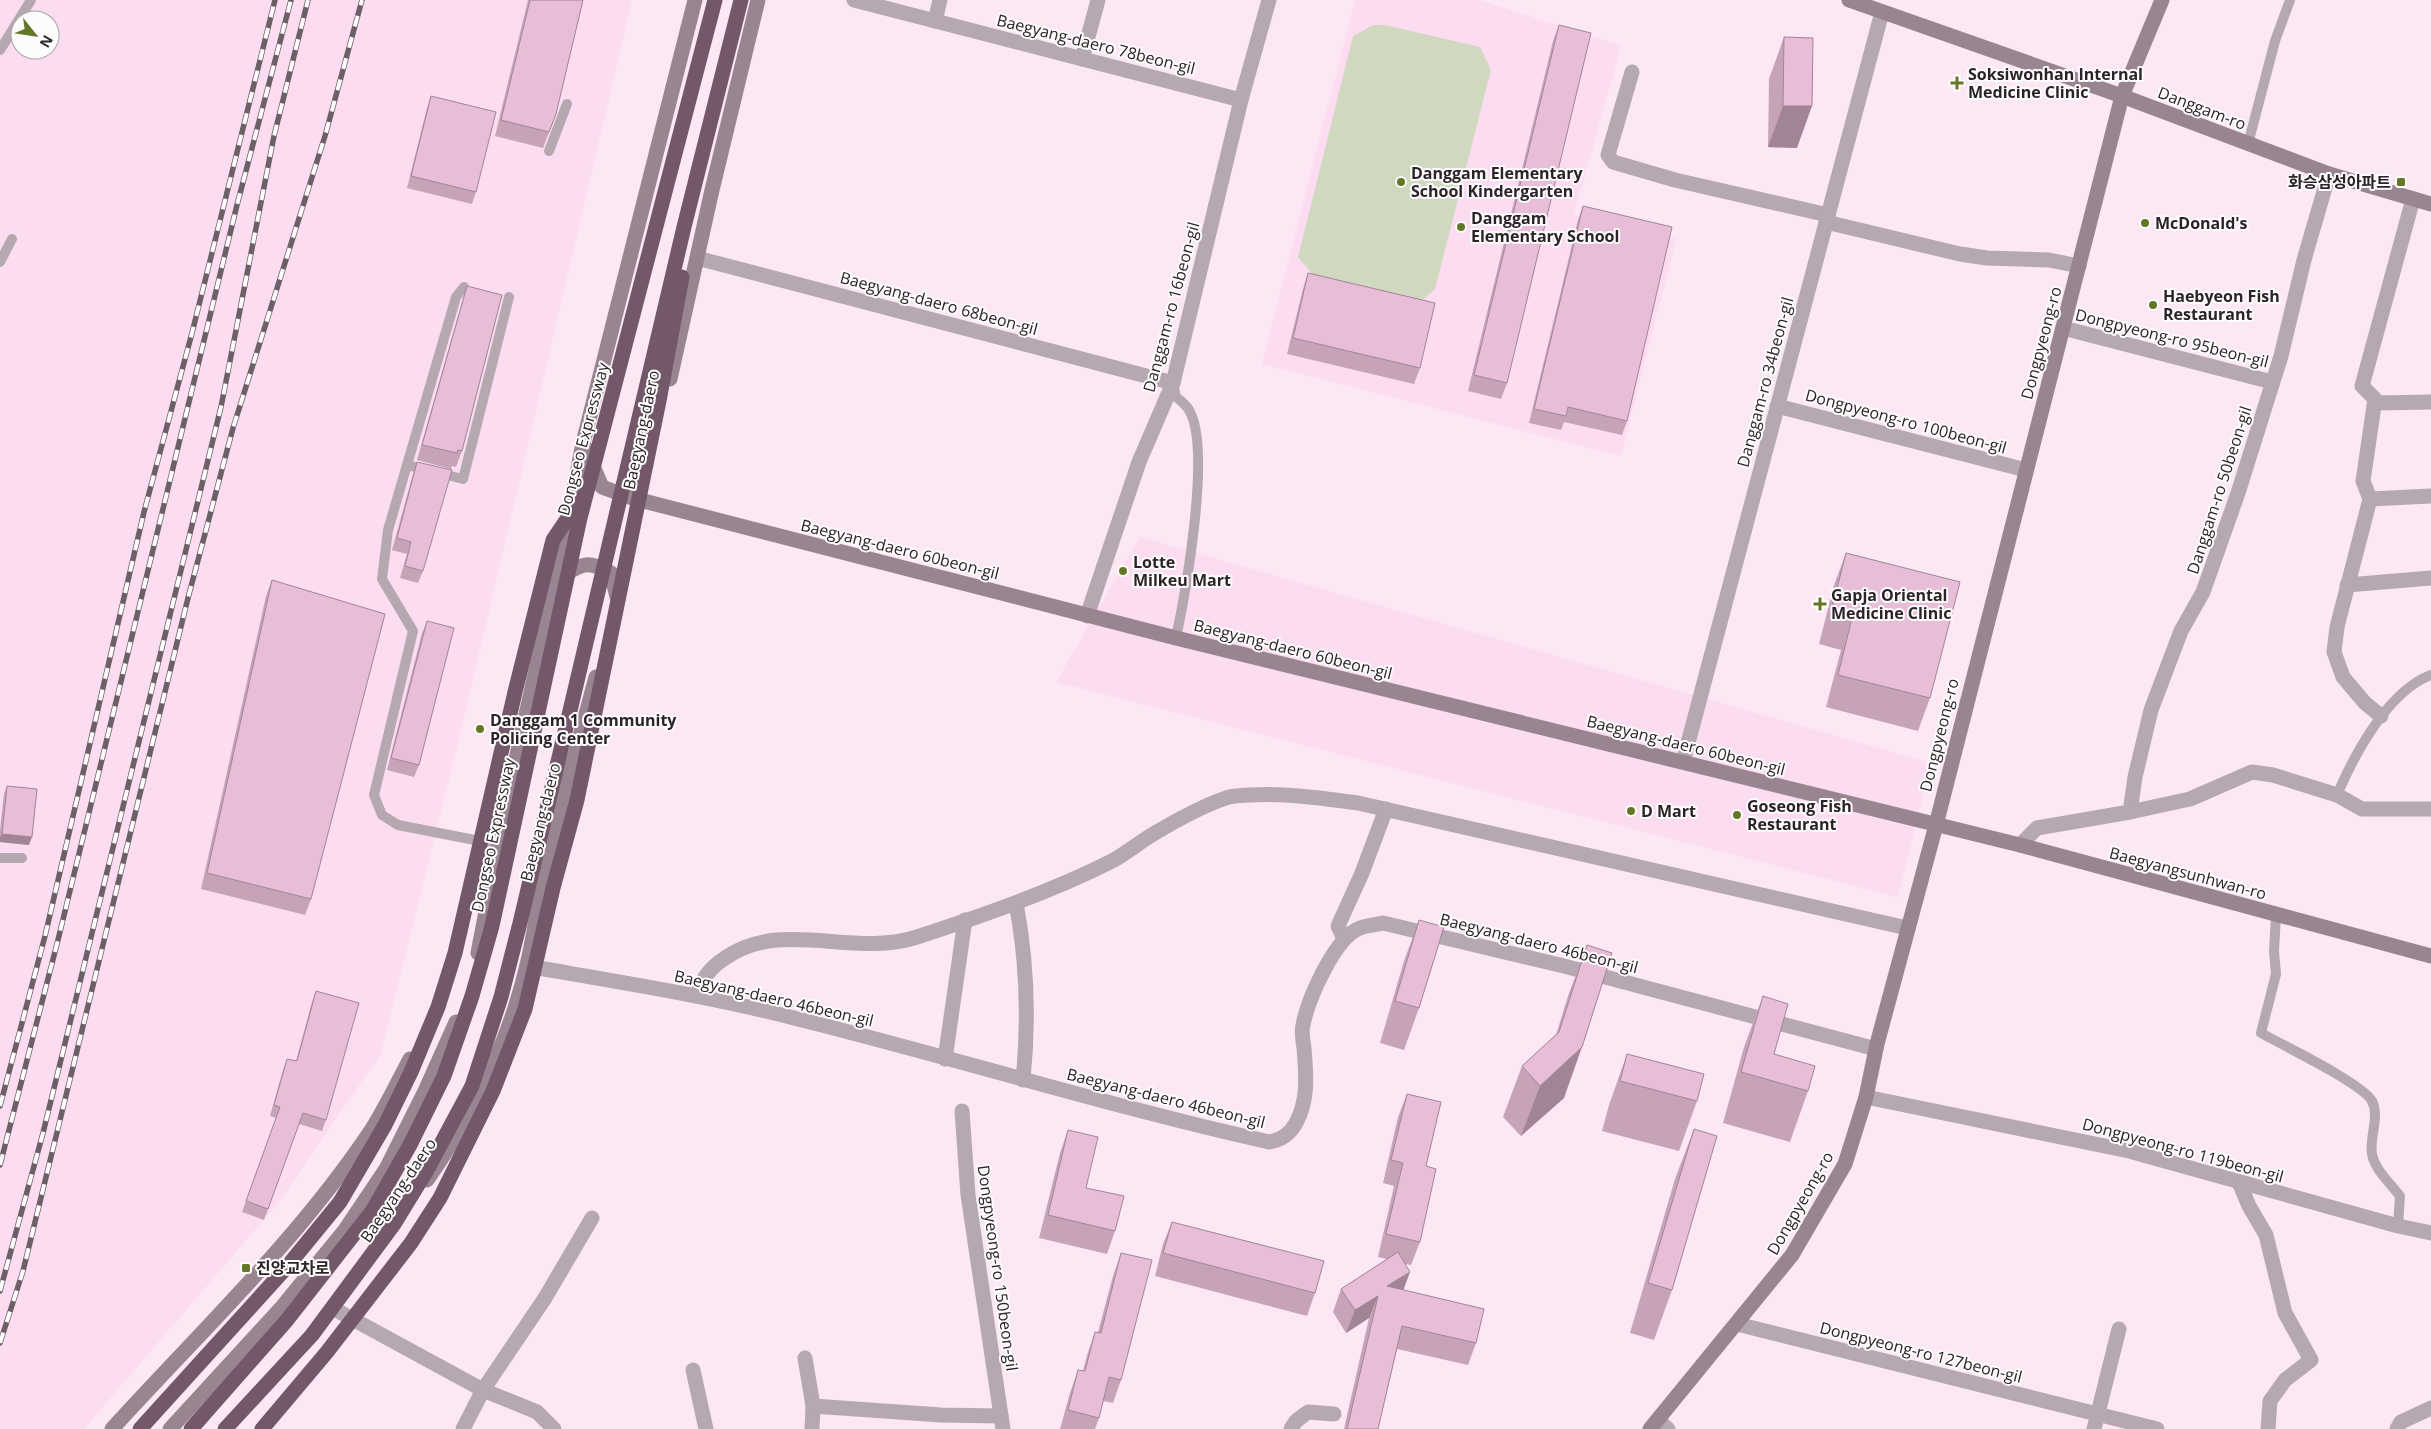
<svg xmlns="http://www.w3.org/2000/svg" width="2431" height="1429" viewBox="0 0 2431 1429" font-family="'Open Sans','Noto Sans KR',sans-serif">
<rect width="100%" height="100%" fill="#fce8f5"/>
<g fill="#fbdcf0" fill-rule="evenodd">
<path d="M 0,0 L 632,0 L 463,722 L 380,1055 L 278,1203 L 84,1429 L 0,1429 ZM 20,20 L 50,20 L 50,50 L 20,50 Z"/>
<path d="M 1355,0 L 1480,0 L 1621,46 L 1574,215 L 1676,239 L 1621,456 L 1262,364 Z"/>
<path d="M 1140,537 L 1931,763 L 1898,897 L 1056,682 Z"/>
</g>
<path fill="#d0d9bf" d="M 1374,25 L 1385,25 L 1480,47 L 1491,70 L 1435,289 L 1418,304 L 1317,280 L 1298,257 L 1353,36 Z"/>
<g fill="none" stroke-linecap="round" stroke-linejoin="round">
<g stroke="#b6a8b1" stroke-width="10">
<path d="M 0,50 L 31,0"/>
<path d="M 2248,144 L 2275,41 L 2290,0"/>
<path d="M 549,151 L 567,104"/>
<path d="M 0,262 L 12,239"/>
<path d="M 464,287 L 456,297 L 388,530 L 382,579 L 413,631 L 374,795 L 382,815 L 398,825 L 490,843"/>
<path d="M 1173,383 L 1176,397 C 1182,402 1188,406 1191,414 C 1210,456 1186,591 1176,638"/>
<path d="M 407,465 L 463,479 L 509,297"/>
<path d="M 2337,795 C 2354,755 2388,691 2431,675"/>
<path d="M 0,858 L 22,858"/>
<path d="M 2276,915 L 2274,951 L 2276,974 L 2261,1033 C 2282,1045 2362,1083 2372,1101 C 2380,1117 2369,1138 2372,1154 C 2375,1170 2390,1183 2400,1196 L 2398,1226"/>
</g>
<g stroke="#b6a8b1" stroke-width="15">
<path d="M 854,0 L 1241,100"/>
<path d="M 935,21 L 940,0"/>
<path d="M 1082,59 L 1098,0"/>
<path d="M 1632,72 L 1608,155 L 1613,162 L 1675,180 L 1828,215"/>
<path d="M 1826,222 L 1960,254 L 1987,258 L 2049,260 L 2079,266"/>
<path d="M 697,258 L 1173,383"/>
<path d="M 2063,328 L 2272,382"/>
<path d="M 2375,403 L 2431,402"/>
<path d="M 1777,406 L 2026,470"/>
<path d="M 2370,499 L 2363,481 L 2375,399 L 2362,386 L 2413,199"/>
<path d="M 2347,585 L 2431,578"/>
<path d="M 1087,616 L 1139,462 L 1173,383 L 1241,100 L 1269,0"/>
<path d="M 2381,716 L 2365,703 L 2343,677 L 2334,652 L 2337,627 L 2370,499 L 2431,496"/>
<path d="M 1683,762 L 1882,12"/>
<path d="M 2130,812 L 2135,777 L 2151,710 L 2181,631 L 2203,592 L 2238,493 L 2281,356 L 2304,260 L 2329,174"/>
<path d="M 2020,845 L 2037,828 L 2130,812 L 2190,799 L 2252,772 L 2273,775 L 2337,795 L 2362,809 L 2431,809"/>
<path d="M 1016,903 C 1027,961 1029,1021 1023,1080"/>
<path d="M 1344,939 L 1338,926 L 1362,873 L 1386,809"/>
<path d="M 527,966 C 619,982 711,996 802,1020 C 958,1059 1112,1107 1269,1142 C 1282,1140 1290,1134 1296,1123 C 1309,1099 1306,1073 1304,1048 C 1303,1040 1301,1032 1303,1025 C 1308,999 1335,937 1360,928 C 1367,925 1376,925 1383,923 L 1564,966 L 1876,1049"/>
<path d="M 697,996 C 702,978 710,968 725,958 C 782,918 853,958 917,937 C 984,915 1051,892 1114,860 C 1128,852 1141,841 1155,833 C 1177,820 1202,806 1226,798 C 1233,795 1242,796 1249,795 C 1286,793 1321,798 1358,803 L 1907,928"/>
<path d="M 945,1059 L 965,920"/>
<path d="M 1866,1097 L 2129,1151 L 2398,1226 L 2431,1233"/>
<path d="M 962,1111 L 968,1195 L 1003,1429"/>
<path d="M 2239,1182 L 2249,1206 L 2266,1235 L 2285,1313 L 2311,1360 L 2285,1380 L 2270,1401 L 2268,1429"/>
<path d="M 336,1310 L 483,1390 L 537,1412 L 554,1429"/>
<path d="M 1737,1324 L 2157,1429"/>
<path d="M 805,1358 L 813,1406 L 812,1429"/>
<path d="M 693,1370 L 706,1429"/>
<path d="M 813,1406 L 941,1415 L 1001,1416"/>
<path d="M 1658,1420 L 1668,1429"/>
<path d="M 463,1429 L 483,1390 L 545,1298 L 592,1218"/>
<path d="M 1291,1429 L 1296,1421 L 1308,1412 L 1334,1414"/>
<path d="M 2094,1429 L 2119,1329"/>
<path d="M 2397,1429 L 2401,1422 L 2431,1408"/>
</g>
<g stroke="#998592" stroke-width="15">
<path d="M 1849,0 L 2122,96 L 2329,174 L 2431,204"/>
<path d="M 670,379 L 712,190 L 758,0"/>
<path d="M 583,443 L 602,487 L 632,498 L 1176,638 L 2020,845 L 2431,956"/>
<path d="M 561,577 C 583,563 588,560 611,573 L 617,597"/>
<path d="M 478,953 L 511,782 L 556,580 L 583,443 L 695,0"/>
<path d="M 427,1180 C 472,1116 509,1042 527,965 C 535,933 538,900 546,868 C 561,804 579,741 596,677"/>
<path d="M 112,1429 C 200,1332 297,1241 370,1132 C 385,1109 397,1083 410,1059"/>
<path d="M 170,1429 L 282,1307 L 345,1230 L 386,1169 L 425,1091 L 456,1022"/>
<path d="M 1650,1429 L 1792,1255 L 1845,1164 L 1866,1097 L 1877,1044 L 1936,825 L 2122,96 L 2162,0"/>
</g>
<defs>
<g id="rail">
<path d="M 0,1106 L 45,936 L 144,512 L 192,333 L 275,0"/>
<path d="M 0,1165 L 58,940 L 237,205 L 291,0"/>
<path d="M 0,1291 L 43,1133 L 221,407 L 274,136 L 308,0"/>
<path d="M 0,1343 L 23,1271 L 188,598 L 233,428 L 325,136 L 362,0"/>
</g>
</defs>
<use href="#rail" stroke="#6c5f67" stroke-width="5.5"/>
<use href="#rail" stroke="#fcfcfc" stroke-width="4" stroke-dasharray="11" stroke-linecap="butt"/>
<g stroke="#73586a" stroke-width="15">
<path d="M 140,1429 L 286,1268 L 340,1202 L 385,1125 L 411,1072 L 438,1007 L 455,953 L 515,692 L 553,540 L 582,497"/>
<path d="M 191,1429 L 287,1320 L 373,1210 L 411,1143 L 444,1076 L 472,996 L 492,926 L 580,518 L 715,0"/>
<path d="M 225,1429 L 312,1335 L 394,1224 L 427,1170 L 472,1086 L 501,997 L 520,923 L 684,227 L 741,0"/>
<path d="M 262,1429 L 327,1352 L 411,1243 L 440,1198 L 493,1091 L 525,1009 L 553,888 L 577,800 L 659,401 L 682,277"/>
</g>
</g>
<g fill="#c7a3ba">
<path d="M 528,0 L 583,0 L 556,114 L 543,148 L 495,136 Z"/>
<path d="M 1559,25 L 1507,383 L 1501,399 L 1468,391 L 1553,41 Z"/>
<path d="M 1784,37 L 1797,148 L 1768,147 L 1769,79 Z"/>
<path d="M 431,96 L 476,192 L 472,204 L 407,188 L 427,108 Z"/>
<path d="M 1583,206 L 1627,421 L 1622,435 L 1564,422 L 1561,430 L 1529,423 L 1578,220 Z"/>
<path d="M 1308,273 L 1420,368 L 1414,384 L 1287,354 L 1303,289 Z"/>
<path d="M 467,286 L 462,451 L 456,467 L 452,466 L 451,469 L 417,460 L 462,302 Z"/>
<path d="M 417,462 L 423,571 L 418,583 L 400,578 L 407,554 L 392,550 L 413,474 Z"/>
<path d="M 1846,553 L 1930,698 L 1918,731 L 1826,707 L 1841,650 L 1819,644 L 1834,585 Z"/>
<path d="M 272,580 L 311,899 L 305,915 L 201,889 L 266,596 Z"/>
<path d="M 427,621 L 419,765 L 414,777 L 387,770 L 422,633 Z"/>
<path d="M 7,786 L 29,845 L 0,842 L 0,830 L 4,794 Z"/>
<path d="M 1419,920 L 1419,1008 L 1404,1050 L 1380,1043 L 1404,961 Z"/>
<path d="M 1587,945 L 1564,1098 L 1521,1136 L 1503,1117 L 1522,1066 L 1556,1035 L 1568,996 Z"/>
<path d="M 316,991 L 326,1120 L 322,1131 L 299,1124 L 264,1220 L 242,1212 L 276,1118 L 270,1116 L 283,1070 L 287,1059 L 296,1061 L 312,1002 Z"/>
<path d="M 1763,996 L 1774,1054 L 1808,1091 L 1790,1142 L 1723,1123 L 1744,1047 Z"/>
<path d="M 1627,1054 L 1697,1101 L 1679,1151 L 1602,1131 L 1609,1105 Z"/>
<path d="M 1407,1094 L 1426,1166 L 1420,1242 L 1411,1265 L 1405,1264 L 1404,1290 L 1476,1343 L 1468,1365 L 1397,1349 L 1378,1429 L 1344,1429 L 1369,1318 L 1346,1333 L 1333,1312 L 1341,1289 L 1387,1259 L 1378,1257 L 1394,1186 L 1383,1183 L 1398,1117 Z"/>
<path d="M 1694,1129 L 1672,1290 L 1654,1340 L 1630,1333 L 1675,1179 Z"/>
<path d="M 1068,1130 L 1086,1188 L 1115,1231 L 1107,1254 L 1039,1238 L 1060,1153 Z"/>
<path d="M 1172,1222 L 1315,1293 L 1307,1316 L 1155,1276 L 1163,1244 Z"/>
<path d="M 1121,1253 L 1121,1380 L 1113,1403 L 1103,1401 L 1099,1418 L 1095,1429 L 1060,1429 L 1070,1393 L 1078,1370 L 1083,1371 L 1087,1355 L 1095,1332 L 1098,1332 L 1113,1276 Z"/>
</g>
<g fill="#a28497">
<path d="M 1783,106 L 1812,106 L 1797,148 L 1768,147 Z"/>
<path d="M 2,834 L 32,837 L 29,845 L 0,842 L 0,838 Z"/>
<path d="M 1582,1047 L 1564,1098 L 1521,1136 L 1540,1086 Z"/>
<path d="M 1410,1272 L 1402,1294 L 1387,1286 Z"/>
<path d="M 1378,1296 L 1369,1318 L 1346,1333 L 1355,1310 Z"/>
</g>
<g fill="#e7bdd8" stroke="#a28497">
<path d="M 530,0 L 583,0 L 556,114 L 549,132 L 501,120 Z"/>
<path d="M 1559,25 L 1591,33 L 1507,383 L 1474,375 Z"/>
<path d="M 1784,37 L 1813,38 L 1812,106 L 1783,106 Z"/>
<path d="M 431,96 L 496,112 L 476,192 L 411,176 Z"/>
<path d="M 1583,206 L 1672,227 L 1627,421 L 1568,407 L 1566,416 L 1534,409 Z"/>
<path d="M 1308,273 L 1435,303 L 1420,368 L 1293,338 Z"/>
<path d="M 467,286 L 502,295 L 462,451 L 458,450 L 457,453 L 422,445 Z"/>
<path d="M 417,462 L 452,470 L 423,571 L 405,566 L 411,542 L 397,538 Z"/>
<path d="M 1846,553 L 1960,582 L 1930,698 L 1838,675 L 1852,618 L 1831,612 Z"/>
<path d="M 272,580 L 385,614 L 311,899 L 207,873 Z"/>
<path d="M 427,621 L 454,628 L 419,765 L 391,758 Z"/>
<path d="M 7,786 L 37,789 L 32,837 L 2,834 Z"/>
<path d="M 1419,920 L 1444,927 L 1419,1008 L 1395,1001 Z"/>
<path d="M 1587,945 L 1612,953 L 1582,1047 L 1540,1086 L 1522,1066 L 1559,1032 Z"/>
<path d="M 316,991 L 359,1003 L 326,1120 L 303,1113 L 268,1209 L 246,1201 L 280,1107 L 274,1105 L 287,1059 L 297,1061 Z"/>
<path d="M 1763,996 L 1788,1004 L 1774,1054 L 1815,1066 L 1808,1091 L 1741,1072 Z"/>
<path d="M 1627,1054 L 1704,1074 L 1697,1101 L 1620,1081 Z"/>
<path d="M 1407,1094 L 1441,1102 L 1426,1166 L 1436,1169 L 1420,1242 L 1386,1234 L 1403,1163 L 1391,1160 Z"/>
<path d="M 1694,1129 L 1717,1136 L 1672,1290 L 1648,1283 Z"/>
<path d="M 1068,1130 L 1098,1137 L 1086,1188 L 1124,1196 L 1115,1231 L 1048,1215 Z"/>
<path d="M 1172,1222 L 1324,1261 L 1315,1293 L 1163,1253 Z"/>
<path d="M 1398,1252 L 1410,1272 L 1387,1286 L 1484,1309 L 1476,1343 L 1402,1326 L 1378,1429 L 1347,1429 L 1378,1296 L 1355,1310 L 1341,1289 Z"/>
<path d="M 1121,1253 L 1152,1260 L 1121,1380 L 1109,1377 L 1099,1418 L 1068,1410 L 1078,1370 L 1085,1371 L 1095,1332 L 1101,1333 Z"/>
</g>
<g fill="#647727" stroke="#fcfcfc" stroke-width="2">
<path d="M1954.5 75.5h5v5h5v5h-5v5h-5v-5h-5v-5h5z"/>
<circle cx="1401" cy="182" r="5"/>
<rect x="2396" y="177" width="10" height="10" rx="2.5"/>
<circle cx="2145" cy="223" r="5"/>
<circle cx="1461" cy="227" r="5"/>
<circle cx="2153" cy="305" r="5"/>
<circle cx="1123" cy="571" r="5"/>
<path d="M1817.5 596.5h5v5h5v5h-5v5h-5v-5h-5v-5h5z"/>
<circle cx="480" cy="729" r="5"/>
<circle cx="1631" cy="811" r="5"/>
<circle cx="1737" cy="815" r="5"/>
<rect x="241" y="1263" width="10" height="10" rx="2.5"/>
</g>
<g text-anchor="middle" stroke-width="4" stroke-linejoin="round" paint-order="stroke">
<g font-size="16" fill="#2d2229" stroke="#fcfcfc">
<text transform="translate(1096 44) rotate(14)" y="6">Baegyang-daero 78beon-gil</text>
<text transform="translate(2202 108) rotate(21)" y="6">Danggam-ro</text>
<text transform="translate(939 303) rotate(15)" y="6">Baegyang-daero 68beon-gil</text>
<text transform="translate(1171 307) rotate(-75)" y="6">Danggam-ro 16beon-gil</text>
<text transform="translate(2172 338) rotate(14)" y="6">Dongpyeong-ro 95beon-gil</text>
<text transform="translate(2041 343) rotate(-75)" y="6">Dongpyeong-ro</text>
<text transform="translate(1765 382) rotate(-75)" y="6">Danggam-ro 34beon-gil</text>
<text transform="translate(1906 421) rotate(15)" y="6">Dongpyeong-ro 100beon-gil</text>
<text transform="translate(641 430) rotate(-78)" y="6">Baegyang-daero</text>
<text transform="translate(583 439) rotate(-75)" y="6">Dongseo Expressway</text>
<text transform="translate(2219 490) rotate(-72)" y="6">Danggam-ro 50beon-gil</text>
<text transform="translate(900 549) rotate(14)" y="6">Baegyang-daero 60beon-gil</text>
<text transform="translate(1293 649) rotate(14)" y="6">Baegyang-daero 60beon-gil</text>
<text transform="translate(1939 735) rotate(-76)" y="6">Dongpyeong-ro</text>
<text transform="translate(1686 745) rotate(14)" y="6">Baegyang-daero 60beon-gil</text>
<text transform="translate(540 822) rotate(-76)" y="6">Baegyang-daero</text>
<text transform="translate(493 835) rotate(-78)" y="6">Dongseo Expressway</text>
<text transform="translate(2188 873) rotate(15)" y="6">Baegyangsunhwan-ro</text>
<text transform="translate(1539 943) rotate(14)" y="6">Baegyang-daero 46beon-gil</text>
<text transform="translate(774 998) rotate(13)" y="6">Baegyang-daero 46beon-gil</text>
<text transform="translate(1166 1098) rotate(14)" y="6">Baegyang-daero 46beon-gil</text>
<text transform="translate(2183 1150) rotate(15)" y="6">Dongpyeong-ro 119beon-gil</text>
<text transform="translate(398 1190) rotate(-56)" y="6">Baegyang-daero</text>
<text transform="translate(1800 1203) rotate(-60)" y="6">Dongpyeong-ro</text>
<text transform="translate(998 1268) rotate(82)" y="6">Dongpyeong-ro 150beon-gil</text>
<text transform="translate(1921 1352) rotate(14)" y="6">Dongpyeong-ro 127beon-gil</text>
</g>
<g font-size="16" font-weight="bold" fill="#2d2229" stroke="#fcfcfc" text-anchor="start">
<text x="1968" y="80">Soksiwonhan Internal<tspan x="1968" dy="18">Medicine Clinic</tspan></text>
<text x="1411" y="179">Danggam Elementary<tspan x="1411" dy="18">School Kindergarten</tspan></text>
<text x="2391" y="188" text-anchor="end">화승삼성아파트</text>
<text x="1471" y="224">Danggam<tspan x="1471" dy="18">Elementary School</tspan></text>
<text x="2155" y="229">McDonald's</text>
<text x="2163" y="302">Haebyeon Fish<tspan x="2163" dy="18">Restaurant</tspan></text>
<text x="1133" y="568">Lotte<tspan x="1133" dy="18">Milkeu Mart</tspan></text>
<text x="1831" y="601">Gapja Oriental<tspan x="1831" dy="18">Medicine Clinic</tspan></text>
<text x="490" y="726">Danggam 1 Community<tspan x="490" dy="18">Policing Center</tspan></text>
<text x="1747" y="812">Goseong Fish<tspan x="1747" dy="18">Restaurant</tspan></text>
<text x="1641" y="817">D Mart</text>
<text x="256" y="1274">진양교차로</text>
</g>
</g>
<g transform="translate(35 35) rotate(120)"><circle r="24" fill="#fcfcfc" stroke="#a9a5a8"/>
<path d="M0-4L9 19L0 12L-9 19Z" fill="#647727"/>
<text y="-8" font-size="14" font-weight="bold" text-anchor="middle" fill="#2d2229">N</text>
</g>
</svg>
